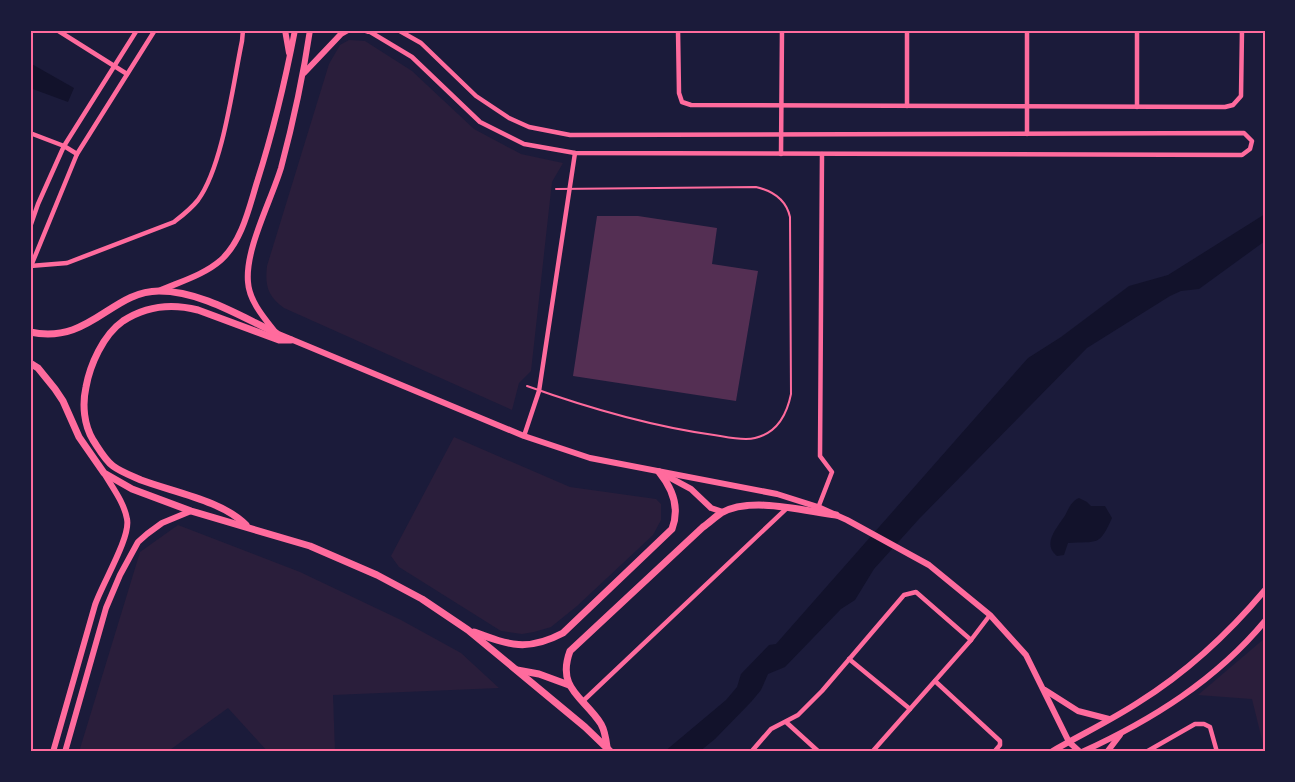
<svg xmlns="http://www.w3.org/2000/svg" width="1295" height="782" viewBox="0 0 1295 782" font-family="'Public Sans',sans-serif">
<rect width="100%" height="100%" fill="#1b1b3a"/>
<g fill="#2a1e3b">
<path d="M 349,40 L 365,41 L 412,71 L 474,129 L 521,154 L 563,163 L 552,182 L 531,371 L 519,383 L 512,410 L 284,308 C 267,296 265,285 267,266 L 329,64 L 340,45 Z"/>
<path d="M 454,437 L 570,487 L 656,499 L 661,504 L 661,520 L 653,535 L 577,606 L 551,627 L 534,632 L 522,634 L 501,631 L 399,567 L 391,556 Z"/>
<path d="M 178,525 L 300,572 L 401,620 L 461,653 L 499,688 L 333,695 L 335,752 L 268,752 L 228,708 L 167,752 L 79,752 L 140,552 Z"/>
<path d="M 1265,638 L 1265,752 L 1252,699 L 1198,695 Z"/>
</g>
<g fill="#12122b">
<path d="M 30,63 L 74,88 L 68,102 L 30,88 Z"/>
<path d="M 1265,214 L 1265,241 L 1199,289 L 1181,291 L 1170,296 L 1087,348 L 919,519 L 874,569 L 855,600 L 841,609 L 785,667 L 768,674 L 761,690 L 751,702 L 715,739 L 699,752 L 664,752 L 726,700 L 737,687 L 741,674 L 769,645 L 776,644 L 1028,358 L 1061,337 L 1129,286 L 1168,275 Z"/>
<path d="M 1079,498 L 1087,502 L 1091,506 L 1105,506 L 1112,518 C 1099,547 1098,541 1068,543 L 1064,555 L 1057,556 C 1042,544 1056,529 1064,517 C 1069,509 1070,502 1079,498 Z"/>
</g>
<path fill="#542f53" d="M 597,216 L 638,216 L 717,228 L 712,264 L 758,271 L 736,401 L 573,376 Z"/>
<g fill="none" stroke-linecap="round" stroke-linejoin="round">
<path stroke="#ff6b9d" stroke-width="2" d="M 527,386 C 588,408 649,426 714,435 C 727,437 743,441 755,438 C 777,433 787,414 791,394 L 790,217 C 786,199 773,191 756,187 L 556,189"/>
<g stroke="#ff6b9d" stroke-width="4.5">
<path d="M 57,30 L 127,74"/>
<path d="M 367,30 L 412,57 L 480,122 L 524,144 L 575,153 L 1242,155 L 1250,149 L 1252,141 L 1244,133 L 570,135 L 529,127 L 509,118 L 476,96 L 421,43 L 398,30"/>
<path d="M 678,30 L 679,93 L 682,102 L 691,105 L 1225,107 L 1233,105 L 1241,96 L 1242,30"/>
<path d="M 1027,30 L 1027,134"/>
<path d="M 907,106 L 907,30"/>
<path d="M 1137,107 L 1137,30"/>
<path d="M 30,133 L 64,146 L 77,154"/>
<path d="M 781,154 L 782,30"/>
<path d="M 30,227 L 38,204 L 64,146 L 137,30"/>
<path d="M 30,266 L 67,263 L 174,222 C 183,215 191,209 198,200 C 223,166 233,84 242,41 L 243,30"/>
<path d="M 31,266 L 77,154 L 155,30"/>
<path d="M 524,436 L 539,391 L 575,153"/>
<path d="M 818,508 L 832,472 L 820,456 L 822,154"/>
<path d="M 849,659 L 910,709"/>
<path d="M 935,681 L 1000,741 L 1000,745 L 994,752"/>
<path d="M 582,702 L 787,508"/>
<path d="M 786,722 L 819,752"/>
<path d="M 751,752 L 771,729 L 798,715 L 822,691 L 904,595 L 916,592 L 971,640"/>
<path d="M 872,752 L 971,640 L 990,615"/>
<path d="M 1146,752 L 1195,724 L 1204,724 L 1210,727 L 1217,752"/>
</g>
<g stroke="#ff6b9d" stroke-width="6">
<path d="M 285,30 L 289,53"/>
<path d="M 310,30 C 303,77 293,123 281,168 C 271,201 245,249 248,282 C 249,301 265,319 276,333 L 524,436 L 590,458 L 777,494 L 818,507 L 847,520 L 929,565 L 990,615 L 1026,655 L 1069,742 L 1080,752"/>
<path d="M 365,30 L 368,31"/>
<path d="M 304,73 L 341,34 L 348,30"/>
<path d="M 159,291 C 179,282 204,275 221,260 C 242,241 249,208 257,182 C 273,132 285,82 295,30"/>
<path d="M 665,475 L 691,489 L 711,508 L 723,512"/>
<path d="M 1045,690 L 1078,711 L 1109,719"/>
<path d="M 53,752 L 95,605 C 102,584 131,537 127,519 C 124,502 112,487 104,473"/>
<path d="M 65,752 L 106,608 L 120,575 L 138,542 L 147,534 L 162,523 L 191,511"/>
<path d="M 1051,752 C 1080,735 1110,721 1139,702 C 1187,672 1228,634 1265,590"/>
<path d="M 1082,752 C 1152,720 1216,680 1265,621"/>
<path d="M 1107,752 L 1120,735"/>
</g>
<g stroke="#ff6b9d" stroke-width="7">
<path d="M 30,332 C 90,345 111,291 159,291 C 200,291 240,316 276,333"/>
<path d="M 30,363 L 38,368 L 55,389 L 63,401 L 79,437 L 104,473 L 132,489 L 191,511 L 310,546 L 377,575 L 422,599 L 468,630 L 585,727 L 611,752"/>
<path d="M 246,525 C 223,501 173,492 141,480 C 132,476 121,472 113,466 C 105,460 99,449 93,440 C 84,425 82,405 86,387 C 90,365 103,335 123,321 C 146,306 171,303 198,310 L 279,340 L 291,340"/>
<path d="M 474,632 C 509,645 527,652 563,633 L 672,529 C 680,508 673,489 659,472"/>
<path d="M 517,670 L 539,674 L 569,685"/>
<path d="M 607,747 C 606,739 605,731 601,724 C 584,697 556,689 570,651 L 703,527 C 709,523 715,517 721,513 C 751,496 804,511 836,515"/>
</g>
</g>
<rect width="1295" height="782" fill="none" stroke="#1b1b3a" stroke-width="63"/>
<rect x="32" y="32" width="1232" height="718" fill="none" stroke="#ff6b9d" stroke-width="2"/>
</svg>
